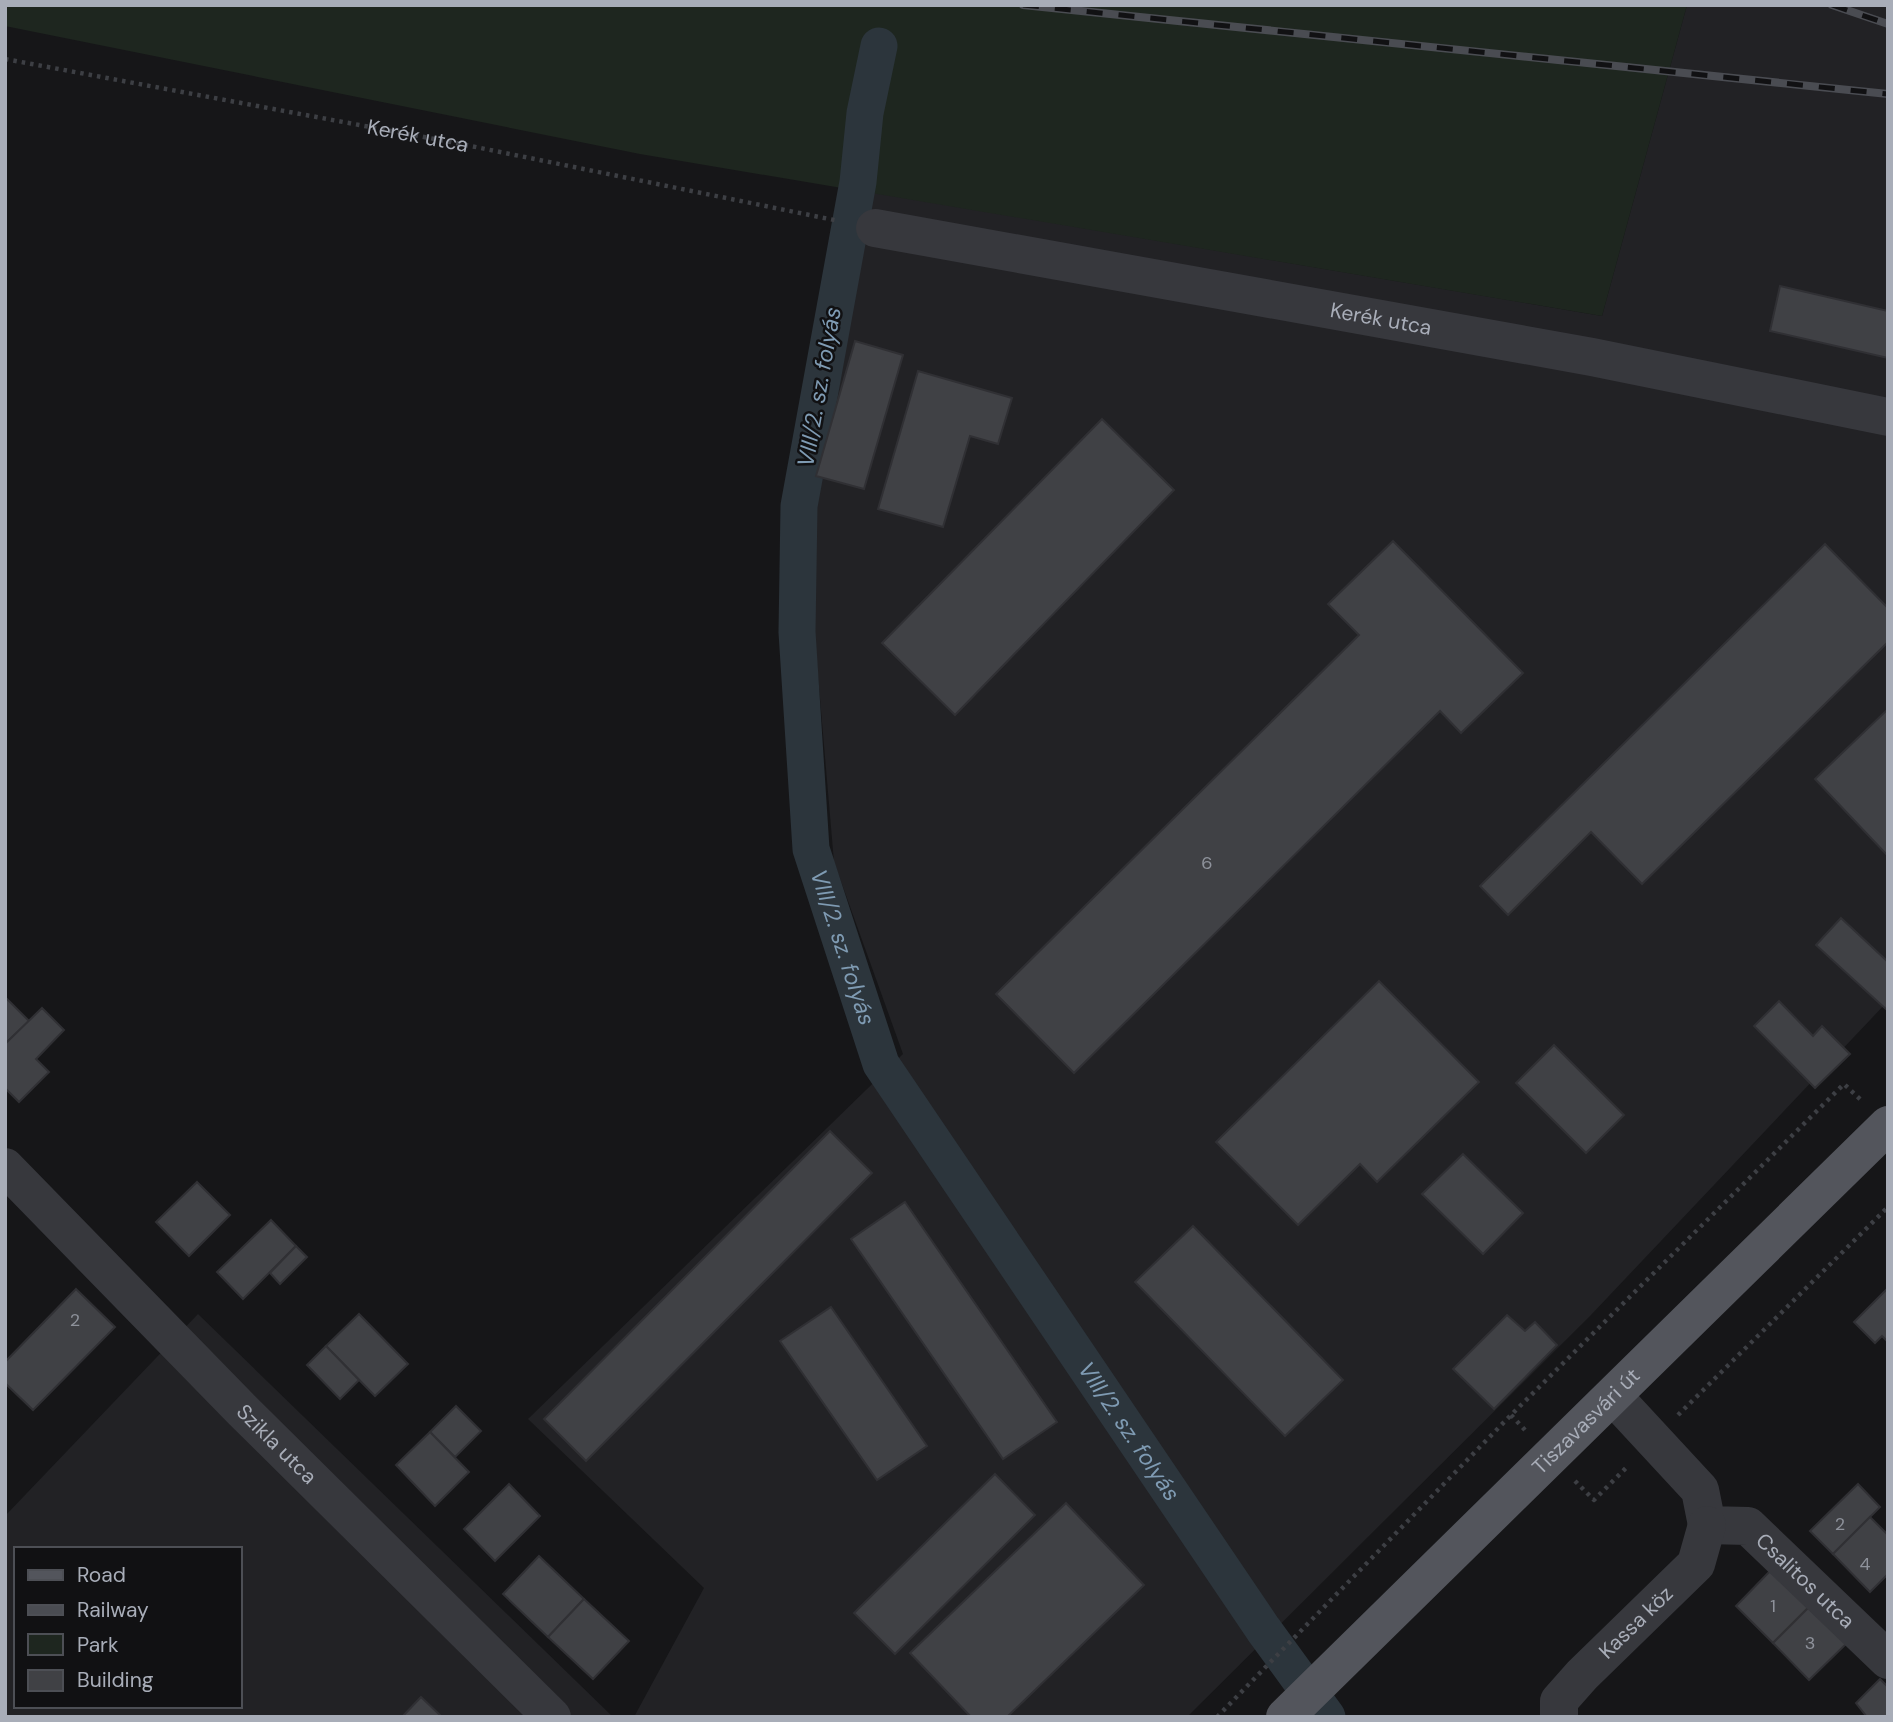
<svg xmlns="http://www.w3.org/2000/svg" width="1893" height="1722" viewBox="0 0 1893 1722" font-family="'DM Sans',sans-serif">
<rect width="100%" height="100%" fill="#161618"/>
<g fill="#222225" fill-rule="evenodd">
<path d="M 1687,5 L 1888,5 L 1888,1001 L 1590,1316 L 1187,1717 L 634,1717 L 704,1588 L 528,1419 L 903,1054 L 834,862 L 803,500 L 871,192 L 1602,316 Z"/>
<path d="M 198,1314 L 613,1717 L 5,1717 L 5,1516 ZM 16,1549 L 240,1549 L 240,1706 L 16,1706 Z"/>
</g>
<path fill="#1e261f" d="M 5,5 L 1687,5 L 1602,316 L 640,154 L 5,26 Z"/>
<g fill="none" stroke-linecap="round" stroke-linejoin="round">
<path stroke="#2c353c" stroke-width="37" id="s1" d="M 879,46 L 865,113 L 858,182 L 799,506 L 797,632 L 811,849 L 881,1064 L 1263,1629 L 1327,1717"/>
</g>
<g fill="#404145" stroke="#303034" stroke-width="2">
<path d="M 1780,286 L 1888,311 L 1888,358 L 1770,331 Z"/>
<path d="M 855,341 L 903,355 L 864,489 L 816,476 Z"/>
<path d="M 918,371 L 1012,398 L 998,444 L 970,436 L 943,527 L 878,509 Z"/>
<path d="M 1102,419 L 1174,490 L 955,715 L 882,643 Z"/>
<path d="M 1393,541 L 1523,673 L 1461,733 L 1440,711 L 1074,1073 L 996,994 L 1359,635 L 1328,604 Z"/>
<path d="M 1825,544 L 1888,608 L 1888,642 L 1642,884 L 1591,832 L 1508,915 L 1480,886 Z"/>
<path d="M 1888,709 L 1888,856 L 1815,779 Z"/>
<path d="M 1841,918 L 1888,962 L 1888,1011 L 1816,945 Z"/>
<path d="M 1379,981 L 1479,1082 L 1377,1182 L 1360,1164 L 1298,1225 L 1216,1142 Z"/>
<path d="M 5,997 L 29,1021 L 5,1044 Z"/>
<path d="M 1779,1001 L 1813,1036 L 1822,1026 L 1850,1054 L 1815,1088 L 1754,1026 Z"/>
<path d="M 42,1008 L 64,1030 L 36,1059 L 49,1072 L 19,1102 L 5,1088 L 5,1044 Z"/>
<path d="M 1554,1045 L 1624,1115 L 1586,1153 L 1516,1083 Z"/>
<path d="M 830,1131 L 872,1173 L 586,1461 L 544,1419 Z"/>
<path d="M 1463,1154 L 1523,1213 L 1483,1254 L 1422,1194 Z"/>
<path d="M 197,1182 L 230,1215 L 189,1256 L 156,1222 Z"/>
<path d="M 905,1202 L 1057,1422 L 1003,1459 L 851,1239 Z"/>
<path d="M 271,1220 L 296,1246 L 243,1299 L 217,1272 Z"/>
<path d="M 1193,1226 L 1343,1380 L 1285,1436 L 1135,1282 Z"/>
<path d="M 296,1246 L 307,1257 L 280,1284 L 270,1273 Z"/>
<path d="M 1888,1288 L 1888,1342 L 1882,1336 L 1875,1343 L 1854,1322 Z"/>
<path d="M 76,1289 L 115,1327 L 33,1410 L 5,1383 L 5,1362 Z"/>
<path d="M 831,1307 L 927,1446 L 877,1480 L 780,1341 Z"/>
<path d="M 359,1314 L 408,1364 L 375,1396 L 326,1346 Z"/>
<path d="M 1507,1315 L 1525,1331 L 1535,1322 L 1557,1345 L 1494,1409 L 1453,1369 Z"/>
<path d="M 326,1346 L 359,1380 L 340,1399 L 307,1365 Z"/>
<path d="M 456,1406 L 481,1431 L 455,1457 L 430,1432 Z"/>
<path d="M 430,1432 L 469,1472 L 435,1506 L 396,1465 Z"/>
<path d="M 995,1474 L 1035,1515 L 895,1654 L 854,1613 Z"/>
<path d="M 509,1484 L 540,1516 L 495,1561 L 464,1529 Z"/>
<path d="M 1858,1484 L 1880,1507 L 1833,1554 L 1810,1531 Z"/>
<path d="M 1066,1503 L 1144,1585 L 1007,1717 L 971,1717 L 910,1653 Z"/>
<path d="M 1870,1517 L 1888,1535 L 1888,1574 L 1870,1592 L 1833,1554 Z"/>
<path d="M 539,1556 L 584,1599 L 548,1637 L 503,1594 Z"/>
<path d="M 1773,1568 L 1810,1606 L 1773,1643 L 1736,1606 Z"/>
<path d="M 584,1599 L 629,1641 L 593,1679 L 548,1637 Z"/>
<path d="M 1810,1606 L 1847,1643 L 1809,1680 L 1773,1643 Z"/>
<path d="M 1880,1679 L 1888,1687 L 1888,1717 L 1867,1717 L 1856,1703 Z"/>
<path d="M 421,1697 L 442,1717 L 402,1717 Z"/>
</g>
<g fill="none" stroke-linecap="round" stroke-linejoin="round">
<g stroke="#3d3f44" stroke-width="4.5" stroke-dasharray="3.5 5" stroke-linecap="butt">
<path id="s2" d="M 5,59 L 456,143 L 839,221"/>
<path d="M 1511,1415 L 1525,1430"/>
<path d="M 1678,1415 L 1888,1207"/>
<path d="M 1575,1481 L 1594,1500 L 1628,1466"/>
<path d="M 1217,1717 L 1511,1415 L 1844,1084 L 1862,1101"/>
</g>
<g stroke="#37383d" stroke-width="38">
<path id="s3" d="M 875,228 L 1592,357 L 1888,417"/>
<path id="s4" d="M 5,1167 L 242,1410 L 552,1717"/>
<path id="s5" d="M 1613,1396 L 1700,1490 L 1707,1525 L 1748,1526 L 1888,1660"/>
<path id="s6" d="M 1559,1717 L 1559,1701 L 1582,1675 L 1696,1564 L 1707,1525"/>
</g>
<path stroke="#53555c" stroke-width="38" id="s7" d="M 1285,1717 L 1888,1125"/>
<defs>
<g id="rail">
<path d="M 1023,5 L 1888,94"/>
<path d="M 1832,5 L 1888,24"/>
</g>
</defs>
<use href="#rail" stroke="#4a4c52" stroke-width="8"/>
<use href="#rail" stroke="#111113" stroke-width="5" stroke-dasharray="16" stroke-linecap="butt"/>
</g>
<g text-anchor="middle" stroke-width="5" stroke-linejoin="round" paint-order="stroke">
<g font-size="18" fill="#8e929b">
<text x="1207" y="869">6</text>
<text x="75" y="1326">2</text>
<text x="1840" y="1530">2</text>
<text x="1865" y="1570">4</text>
<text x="1773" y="1612">1</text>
<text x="1810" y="1649">3</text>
</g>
<g font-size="21" fill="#a8adb8" stroke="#111113">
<text dy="7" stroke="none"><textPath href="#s2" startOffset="420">Kerék utca</textPath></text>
<text dy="7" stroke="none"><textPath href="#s3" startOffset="514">Kerék utca</textPath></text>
<text dy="7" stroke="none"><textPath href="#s7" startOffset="422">Tiszavasvári út</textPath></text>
<text dy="7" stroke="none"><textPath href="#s4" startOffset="388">Szikla utca</textPath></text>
<text dy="7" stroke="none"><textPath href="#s5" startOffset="284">Csalitos utca</textPath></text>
<text dy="7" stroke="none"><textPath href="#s6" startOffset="126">Kassa köz</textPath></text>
</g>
<g font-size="23" font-style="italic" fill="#7f9bb3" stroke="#111113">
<text transform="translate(819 387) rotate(-80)" y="8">VIII/2. sz. folyás</text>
<text dy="8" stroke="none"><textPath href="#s1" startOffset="914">VIII/2. sz. folyás</textPath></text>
<text dy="8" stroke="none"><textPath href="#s1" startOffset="1480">VIII/2. sz. folyás</textPath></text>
</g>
</g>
<rect width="1893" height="1722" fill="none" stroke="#a8adb8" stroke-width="14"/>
<rect x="14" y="1547" width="228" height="161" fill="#111113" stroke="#4d4f55" stroke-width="2"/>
<rect x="28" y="1570" width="35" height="10" fill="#53555c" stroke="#4d4f55" stroke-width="2"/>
<text x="77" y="1582" font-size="21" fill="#a8adb8">Road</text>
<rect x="28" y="1605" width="35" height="10" fill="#4a4c52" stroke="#4d4f55" stroke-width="2"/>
<text x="77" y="1617" font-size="21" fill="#a8adb8">Railway</text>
<rect x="28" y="1634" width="35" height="21" fill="#1e261f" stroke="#4d4f55" stroke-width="2"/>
<text x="77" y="1652" font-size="21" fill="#a8adb8">Park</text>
<rect x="28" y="1670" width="35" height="21" fill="#404145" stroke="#4d4f55" stroke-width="2"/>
<text x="77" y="1687" font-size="21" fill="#a8adb8">Building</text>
</svg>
